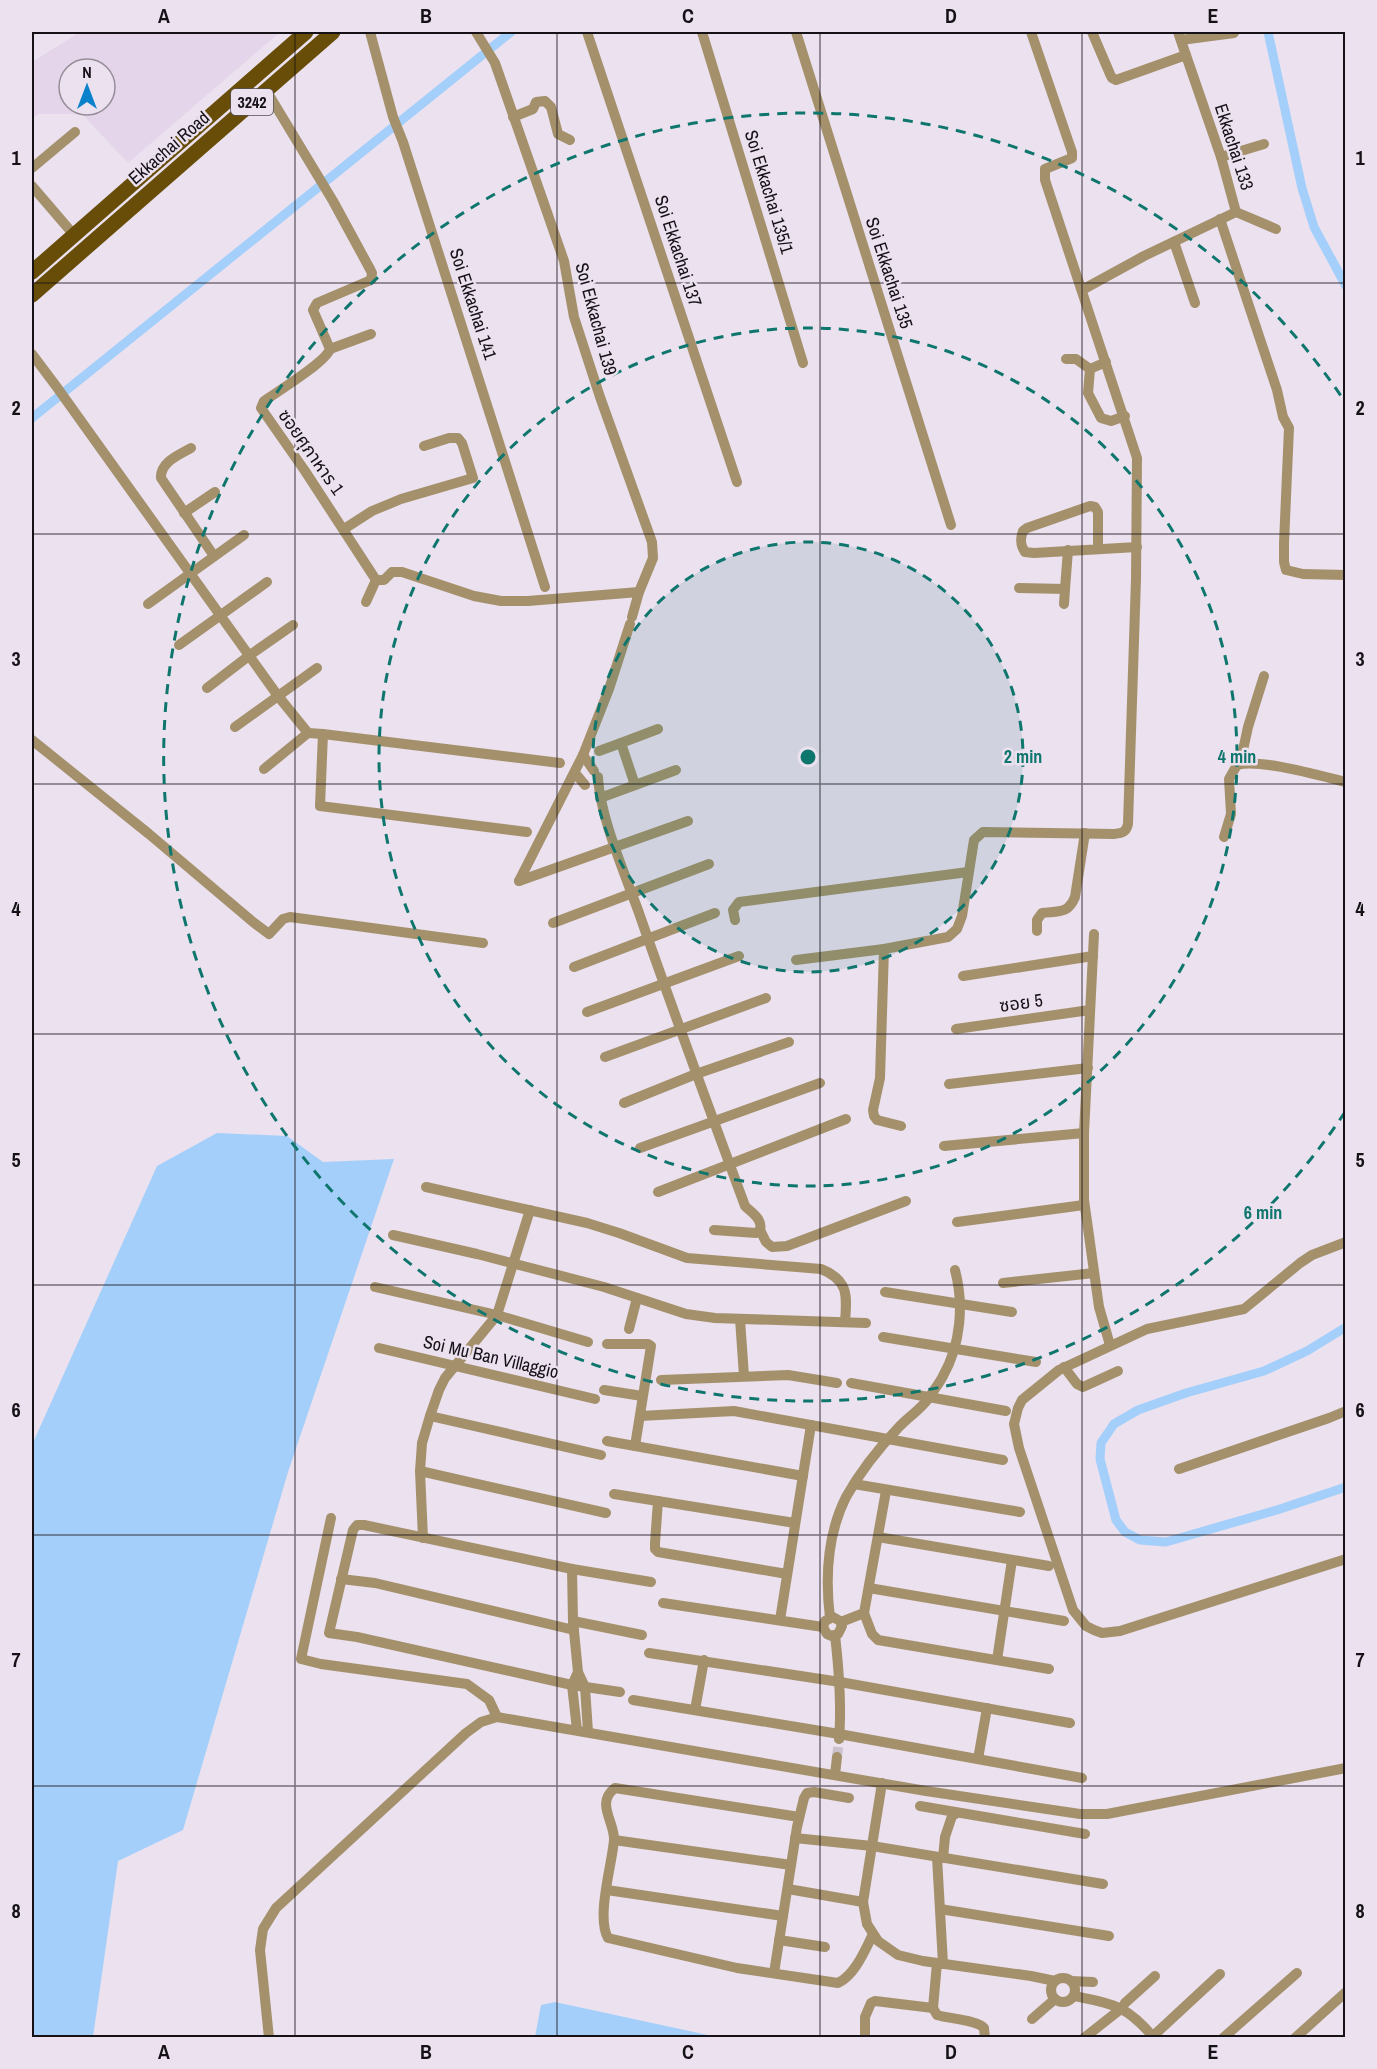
<svg xmlns="http://www.w3.org/2000/svg" width="1377" height="2069" viewBox="0 0 1377 2069" font-family="'Archivo Narrow','Noto Sans Thai',sans-serif">
<rect width="100%" height="100%" fill="#ebe1ef"/>
<path fill="#e4d5ea" fill-rule="evenodd" d="M 80,32 L 280,32 L 128,163 L 82,114 L 38,114 L 32,119 L 32,62 ZM 69,69 L 105,69 L 105,105 L 69,105 Z"/>
<g fill="#a4cffa">
<path d="M 217,1133 L 287,1136 L 323,1162 L 394,1159 L 288,1472 L 183,1830 L 118,1861 L 93,2037 L 32,2037 L 32,1445 L 157,1166 Z"/>
<path d="M 555,2002 L 717,2037 L 535,2037 L 541,2005 Z"/>
</g>
<g fill="none" stroke-linecap="round" stroke-linejoin="round">
<g stroke="#a4cffa" stroke-width="9">
<path d="M 1268,32 L 1302,188 L 1314,227 L 1346,286"/>
<path d="M 32,418 L 511,32"/>
<path d="M 1346,1327 L 1307,1351 L 1264,1371 L 1186,1393 L 1138,1410 L 1114,1424 L 1101,1443 L 1100,1459 L 1116,1520 L 1125,1532 L 1140,1540 L 1166,1542 L 1277,1510 L 1346,1487"/>
</g>
<path stroke="#cbc2ce" stroke-width="10" stroke-dasharray="10 5" stroke-linecap="butt" d="M 837,1757 L 839,1739"/>
<g stroke="#a4916c" stroke-width="10">
<path d="M 370,32 L 393,117 L 403,142 L 545,587"/>
<path d="M 476,32 L 495,63 L 564,261 L 574,317 L 600,397 L 652,542 L 653,558 L 639,592 L 632,617"/>
<path d="M 587,32 L 737,482"/>
<path d="M 702,32 L 803,363"/>
<path d="M 796,32 L 951,525"/>
<path d="M 1092,32 L 1110,74 L 1112,78 L 1116,80 L 1186,55"/>
<path d="M 1178,32 L 1221,157 L 1236,212"/>
<path d="M 1181,40 L 1234,33"/>
<path d="M 266,90 L 333,201 L 370,269 L 372,273 L 371,280 L 317,303 L 313,310 L 330,349 C 326,362 277,392 264,401 L 261,408 L 305,471 L 376,580"/>
<path d="M 513,117 L 533,109 L 536,102 L 545,101 L 551,107 L 558,134 L 570,140"/>
<path d="M 1221,157 L 1264,144"/>
<path d="M 32,168 L 75,132"/>
<path d="M 32,186 L 74,235"/>
<path d="M 1236,212 L 1276,229"/>
<path d="M 1220,219 L 1277,390 L 1283,417 L 1289,428 L 1284,543 L 1284,562 L 1286,570 L 1303,574 L 1346,575"/>
<path d="M 1174,242 L 1195,303"/>
<path d="M 1082,290 L 1144,256 L 1236,212"/>
<path d="M 330,349 L 371,334"/>
<path d="M 32,354 L 56,386 L 278,696 L 308,733 L 323,734"/>
<path d="M 1066,359 L 1076,359 L 1090,369"/>
<path d="M 1106,362 L 1090,369 L 1088,393 L 1101,418 L 1111,421 L 1125,416"/>
<path d="M 191,448 C 179,455 160,462 161,478 L 214,556"/>
<path d="M 184,513 L 215,492"/>
<path d="M 344,529 L 372,511 L 401,499 L 473,478 L 462,443 L 458,438 L 449,438 L 424,446"/>
<path d="M 1098,547 L 1098,512 L 1095,507 L 1090,506 L 1027,528 L 1023,531 C 1020,539 1020,545 1025,552 L 1034,553 L 1137,547"/>
<path d="M 376,580 L 384,580 L 392,572 L 402,572 L 474,596 L 501,601 L 528,601 L 639,592"/>
<path d="M 1019,588 L 1065,589 L 1068,550"/>
<path d="M 366,602 L 376,580"/>
<path d="M 148,604 L 244,535"/>
<path d="M 1064,604 L 1065,589"/>
<path d="M 179,645 L 267,582"/>
<path d="M 207,688 L 250,655 L 293,625"/>
<path d="M 235,727 L 317,668"/>
<path d="M 32,740 L 149,834 L 253,922 L 269,934 L 283,919 L 290,917 L 483,943"/>
<path d="M 599,751 L 621,743"/>
<path d="M 583,755 L 594,771"/>
<path d="M 1240,764 L 1248,727 L 1264,676"/>
<path d="M 264,769 L 308,733"/>
<path d="M 575,773 L 585,785"/>
<path d="M 598,777 C 600,817 625,874 639,913 C 673,1011 709,1108 745,1206 C 752,1213 763,1219 760,1230 L 756,1233 L 714,1230"/>
<path d="M 635,785 L 621,743 L 658,729"/>
<path d="M 600,798 L 676,770"/>
<path d="M 527,832 L 320,806 L 323,734 L 560,763"/>
<path d="M 1224,837 L 1231,814 L 1229,779 L 1237,765 C 1258,758 1321,776 1346,782"/>
<path d="M 519,881 L 583,755 L 609,689 L 630,624"/>
<path d="M 519,881 L 688,821"/>
<path d="M 735,920 L 733,910 L 739,902 L 968,872"/>
<path d="M 553,923 L 709,864"/>
<path d="M 1037,931 L 1037,920 L 1042,913 C 1059,911 1068,914 1075,897 L 1085,833"/>
<path d="M 1094,934 L 1084,1133 L 1084,1200 L 1099,1307 L 1110,1345"/>
<path d="M 884,949 L 880,1078 L 873,1110 L 874,1116 L 877,1120 L 901,1126"/>
<path d="M 796,960 L 884,949 L 948,937 L 957,929 L 962,916 L 974,840 L 983,832 L 1114,834 C 1123,833 1126,832 1128,824 L 1136,579 L 1137,458 L 1045,180 L 1045,169 L 1072,158 L 1072,152 L 1031,32"/>
<path d="M 574,967 L 715,913"/>
<path d="M 963,976 L 1093,956"/>
<path d="M 587,1012 L 739,956"/>
<path d="M 956,1029 L 1090,1010"/>
<path d="M 605,1057 L 766,998"/>
<path d="M 949,1084 L 1088,1068"/>
<path d="M 624,1103 L 696,1074 L 789,1042"/>
<path d="M 944,1146 L 1084,1133"/>
<path d="M 640,1148 L 820,1083"/>
<path d="M 426,1187 L 587,1223 L 619,1233 L 687,1258 L 821,1269 C 849,1280 847,1296 845,1322"/>
<path d="M 658,1192 L 846,1119"/>
<path d="M 957,1222 L 1084,1205"/>
<path d="M 760,1230 L 766,1242 L 772,1247 L 787,1246 L 906,1201"/>
<path d="M 393,1235 L 477,1254 L 604,1287 L 686,1314 L 715,1318 L 866,1323"/>
<path d="M 1346,1242 L 1312,1255 L 1300,1263 L 1244,1309 L 1147,1329 L 1059,1370 L 1022,1400 L 1018,1408 L 1014,1424 L 1019,1448 L 1073,1610 L 1086,1626 L 1094,1630 L 1102,1633 L 1120,1631 L 1346,1559"/>
<path d="M 1003,1283 L 1094,1273"/>
<path d="M 375,1287 L 497,1315 L 588,1342"/>
<path d="M 885,1292 L 1012,1312"/>
<path d="M 740,1319 L 744,1376"/>
<path d="M 629,1329 L 637,1298"/>
<path d="M 883,1337 L 1036,1362"/>
<path d="M 607,1344 L 648,1344 L 651,1346 L 635,1446"/>
<path d="M 379,1348 L 595,1399"/>
<path d="M 1064,1367 L 1077,1384 L 1083,1387 L 1118,1371"/>
<path d="M 661,1380 L 788,1375 L 837,1383"/>
<path d="M 851,1383 L 1006,1411"/>
<path d="M 604,1390 L 642,1396"/>
<path d="M 430,1416 L 601,1455"/>
<path d="M 640,1416 L 734,1411 L 1003,1460"/>
<path d="M 607,1441 L 803,1476"/>
<path d="M 1179,1469 L 1329,1418 L 1346,1411"/>
<path d="M 420,1471 L 606,1513"/>
<path d="M 854,1484 L 1020,1512"/>
<path d="M 614,1494 L 795,1523"/>
<path d="M 658,1501 L 655,1543 L 655,1549 L 658,1552 L 787,1574"/>
<path d="M 331,1518 L 301,1659 L 321,1664 L 467,1684 L 489,1700 L 497,1717"/>
<path d="M 878,1537 L 1049,1566"/>
<path d="M 423,1538 L 420,1471 L 422,1443 L 430,1416 L 439,1390 L 445,1378 L 497,1315 L 530,1210"/>
<path d="M 572,1569 L 573,1621 L 578,1672"/>
<path d="M 341,1579 L 375,1583 L 574,1630"/>
<path d="M 869,1588 L 1064,1621"/>
<path d="M 663,1603 L 823,1627 L 827,1634 L 832,1636 L 838,1634 L 842,1626 L 840,1621 L 833,1617 L 825,1621 L 823,1627"/>
<path d="M 864,1613 L 872,1634 L 878,1640 L 1049,1669"/>
<path d="M 830,1618 C 825,1577 827,1535 846,1497 C 860,1472 879,1448 898,1428 C 907,1418 920,1410 928,1399 C 933,1391 939,1384 943,1376 C 961,1344 964,1304 955,1270"/>
<path d="M 780,1620 L 811,1425"/>
<path d="M 573,1621 L 642,1635"/>
<path d="M 841,1622 L 864,1613 L 886,1491"/>
<path d="M 835,1635 C 839,1670 842,1704 839,1739"/>
<path d="M 649,1653 L 840,1682 L 1070,1723"/>
<path d="M 997,1660 L 1012,1560"/>
<path d="M 620,1692 L 572,1685 L 357,1637 L 329,1633 L 353,1530 L 357,1525 L 364,1525 L 572,1569 L 651,1582"/>
<path d="M 633,1700 L 839,1734 L 1082,1778"/>
<path d="M 695,1710 L 704,1660"/>
<path d="M 577,1730 L 572,1685 L 578,1672 L 585,1687 L 588,1732"/>
<path d="M 978,1759 L 987,1708"/>
<path d="M 835,1775 L 837,1757"/>
<path d="M 882,1783 L 863,1902 L 867,1924 L 878,1941 L 898,1955 L 923,1961 L 1031,1976 L 1055,1981"/>
<path d="M 920,1806 L 1085,1834"/>
<path d="M 799,1817 L 615,1788 C 595,1803 615,1822 614,1840 C 612,1865 596,1917 608,1938 L 737,1968 L 838,1983 C 855,1975 865,1950 873,1934"/>
<path d="M 795,1838 L 872,1846 L 1103,1884"/>
<path d="M 614,1840 L 791,1865"/>
<path d="M 937,1857 L 943,1964"/>
<path d="M 943,1858 L 945,1837 L 952,1816 L 957,1813"/>
<path d="M 788,1889 L 863,1902"/>
<path d="M 607,1890 L 783,1916"/>
<path d="M 940,1909 L 1109,1936"/>
<path d="M 779,1940 L 825,1947"/>
<path d="M 937,1963 L 933,2008 L 937,2015 C 950,2019 977,2020 984,2028 L 985,2038"/>
<path d="M 774,1973 L 797,1827 L 804,1798 L 807,1793 L 814,1792 L 849,1798"/>
<circle cx="1063" cy="1990" r="12"/>
<path d="M 1071,1981 L 1093,1982"/>
<path d="M 1074,1996 C 1113,2004 1127,2005 1154,2038"/>
<path d="M 1032,2019 L 1055,1999"/>
<path d="M 269,2038 L 260,1950 L 263,1929 L 276,1908 L 466,1733 L 481,1722 L 497,1717 L 926,1791 L 1080,1814 L 1107,1814 L 1346,1768"/>
<path d="M 865,2038 L 865,2017 L 871,2003 L 875,2001 L 933,2008"/>
<path d="M 1084,2038 L 1122,2008 L 1125,2003 L 1155,1976"/>
<path d="M 1151,2038 L 1220,1974"/>
<path d="M 1223,2038 L 1297,1973"/>
<path d="M 1295,2038 L 1346,1992"/>
</g>
<g stroke="#674d08" stroke-width="15">
<path d="M 32,272 L 306,32"/>
<path d="M 32,295 L 333,32"/>
</g>
</g>
<path fill="none" stroke="#151116" stroke-width="1.5" stroke-opacity="0.55" d="M 295,32 L 295,2038M 557,32 L 557,2038M 820,32 L 820,2038M 1082,32 L 1082,2038M 32,283 L 1346,283M 32,534 L 1346,534M 32,784 L 1346,784M 32,1034 L 1346,1034M 32,1285 L 1346,1285M 32,1535 L 1346,1535M 32,1786 L 1346,1786"/>
<circle cx="808" cy="757" r="215" fill="#0f766e" fill-opacity=".12"/>
<g fill="none" stroke="#0f766e" stroke-width="3" stroke-dasharray="10 8">
<circle cx="808" cy="757" r="215"/>
<circle cx="808" cy="757" r="429"/>
<path d="M1345 1112A644 644 0 1 1 1345 402"/>
</g>
<g text-anchor="middle" stroke-width="5" stroke-linejoin="round" paint-order="stroke">
<rect fill="#ebe1ef" stroke="#554f57" stroke-width="1.5" x="231" y="89" width="42" height="26" rx="4.5"/>
<g font-size="16" font-weight="bold" fill="#151116">
<text x="252" y="108">3242</text>
</g>
<g font-size="18" fill="#151116" stroke="#ebe1ef">
<text transform="translate(1234 147) rotate(72)" y="6">Ekkachai 133</text>
<text transform="translate(169 148) rotate(-41)" y="6">Ekkachai Road</text>
<text transform="translate(769 192) rotate(73)" y="6">Soi Ekkachai 135/1</text>
<text transform="translate(678 251) rotate(72)" y="6">Soi Ekkachai 137</text>
<text transform="translate(889 273) rotate(72)" y="6">Soi Ekkachai 135</text>
<text transform="translate(473 304) rotate(72)" y="6">Soi Ekkachai 141</text>
<text transform="translate(596 319) rotate(75)" y="6">Soi Ekkachai 139</text>
<text transform="translate(311 452) rotate(55)" y="6">ซอยศุภาหาร 1</text>
<text transform="translate(1021 1003) rotate(-8)" y="6">ซอย 5</text>
<text transform="translate(491 1357) rotate(13)" y="6">Soi Mu Ban Villaggio</text>
</g>
</g>
<circle cx="808" cy="757" r="9" fill="#0f766e" stroke="#ebe1ef" stroke-width="3"/>
<g font-size="18" text-anchor="middle" font-weight="bold" fill="#0f766e" stroke="#ebe1ef" stroke-width="5" stroke-linejoin="round" paint-order="stroke">
<text x="1023" y="763">2 min</text>
<text x="1237" y="763">4 min</text>
<text x="1263" y="1219">6 min</text>
</g>
<rect width="1377" height="2069" fill="none" stroke="#ebe1ef" stroke-width="66"/>
<g transform="translate(87 87)"><circle r="28" fill="#ebe1ef" stroke="#958e98" stroke-width="1.5"/>
<path d="M0-4.5L10 22L0 15L-10 22Z" fill="#0982cb"/>
<text y="-9" font-size="16" font-weight="bold" text-anchor="middle" fill="#151116">N</text>
</g>
<rect x="33" y="33" width="1311" height="2003" fill="none" stroke="#151116" stroke-width="2"/>
<g font-size="20" text-anchor="middle" font-weight="bold" fill="#151116">
<text x="164" y="23">A</text>
<text x="426" y="23">B</text>
<text x="688" y="23">C</text>
<text x="951" y="23">D</text>
<text x="1213" y="23">E</text>
<text x="16" y="165">1</text>
<text x="1360" y="165">1</text>
<text x="16" y="415">2</text>
<text x="1360" y="415">2</text>
<text x="16" y="666">3</text>
<text x="1360" y="666">3</text>
<text x="16" y="916">4</text>
<text x="1360" y="916">4</text>
<text x="16" y="1167">5</text>
<text x="1360" y="1167">5</text>
<text x="16" y="1417">6</text>
<text x="1360" y="1417">6</text>
<text x="16" y="1667">7</text>
<text x="1360" y="1667">7</text>
<text x="16" y="1918">8</text>
<text x="1360" y="1918">8</text>
<text x="164" y="2059">A</text>
<text x="426" y="2059">B</text>
<text x="688" y="2059">C</text>
<text x="951" y="2059">D</text>
<text x="1213" y="2059">E</text>
</g>
</svg>
